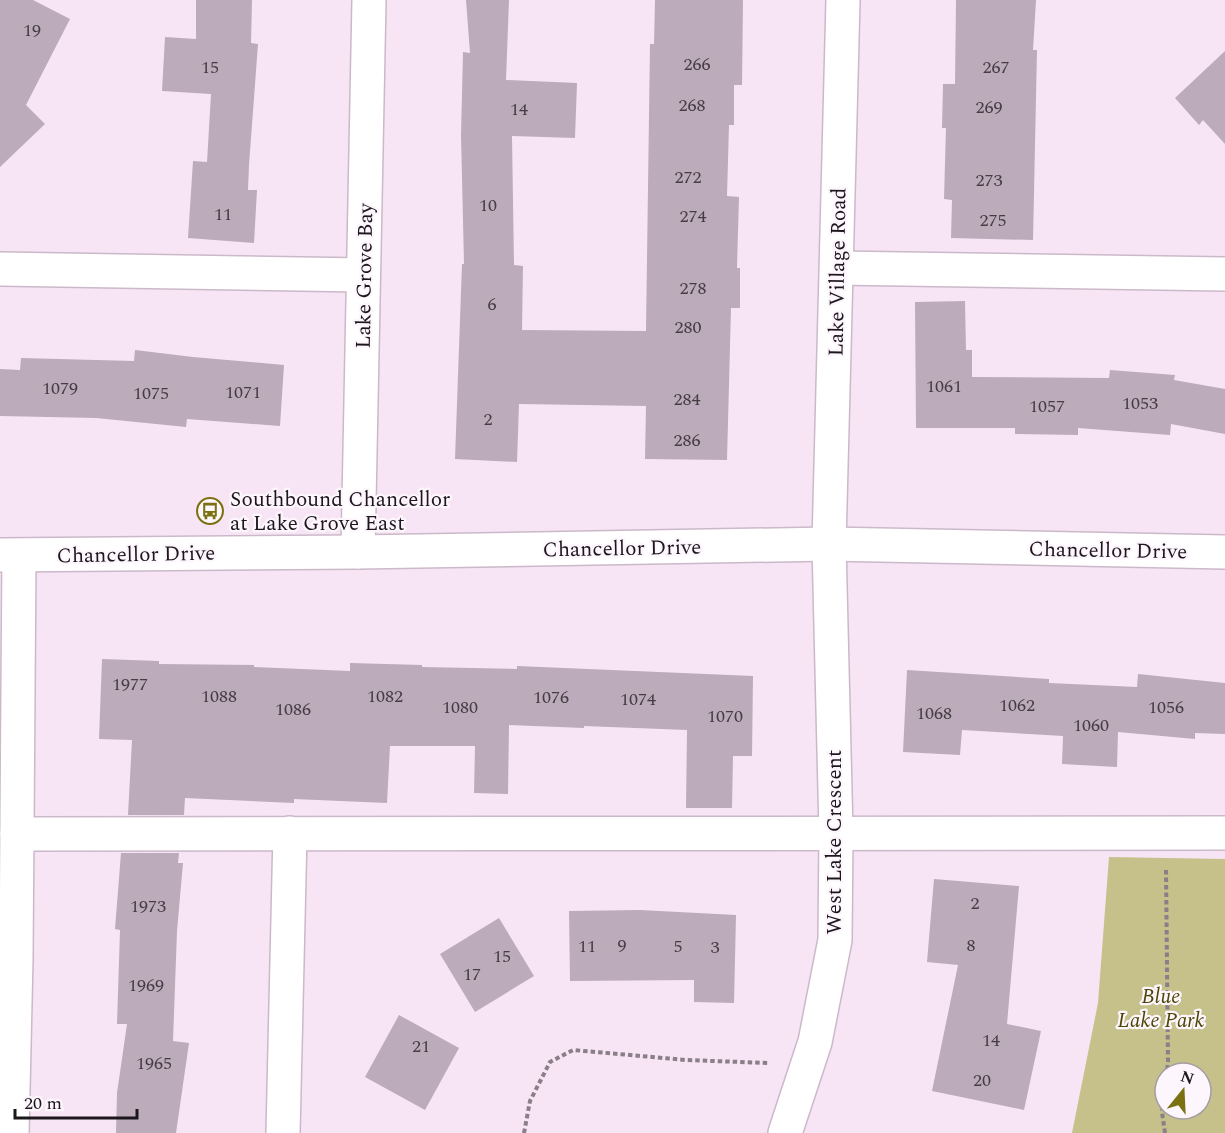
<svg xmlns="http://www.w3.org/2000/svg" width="1225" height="1133" viewBox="0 0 1225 1133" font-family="Spectral,serif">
<rect width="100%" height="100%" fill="#f7e5f5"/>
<path fill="#c6c08b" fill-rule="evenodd" d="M 1109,857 L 1225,859 L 1225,1133 L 1072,1133 L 1098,1003 ZM 1165,1073 L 1201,1073 L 1201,1109 L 1165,1109 Z"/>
<g fill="#bcabba">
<path d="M 0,0 L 33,0 L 70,19 L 26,105 L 45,124 L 0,167 Z"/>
<path d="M 196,0 L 252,0 L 251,43 L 258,44 L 249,165 L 248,190 L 257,190 L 254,243 L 188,238 L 193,161 L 207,162 L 211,94 L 162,91 L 165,37 L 196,39 Z"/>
<path d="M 466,0 L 509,0 L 506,80 L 577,83 L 575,138 L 512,136 L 514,265 L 523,266 L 522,330 L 646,331 L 650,44 L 654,44 L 655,0 L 743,0 L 742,85 L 734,85 L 734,125 L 729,125 L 727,196 L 739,197 L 737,268 L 740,268 L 740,308 L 731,308 L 727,460 L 645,459 L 646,406 L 519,404 L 517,462 L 455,459 L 462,264 L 464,264 L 461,135 L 463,52 L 470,53 Z"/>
<path d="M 956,0 L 1036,0 L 1033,50 L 1037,50 L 1033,240 L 951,238 L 952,200 L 944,199 L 946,128 L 942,128 L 943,84 L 955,84 Z"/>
<path d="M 1225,51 L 1225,144 L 1203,120 L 1199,125 L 1175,98 Z"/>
<path d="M 965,301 L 966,350 L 972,350 L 972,377 L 1109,378 L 1110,370 L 1175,375 L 1174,380 L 1225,389 L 1225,434 L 1171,424 L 1170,435 L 1078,428 L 1078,435 L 1015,434 L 1015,428 L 916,428 L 915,302 Z"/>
<path d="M 135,350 L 193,357 L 284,365 L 280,426 L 187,419 L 186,427 L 96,418 L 0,416 L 0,369 L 20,370 L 21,358 L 134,361 Z"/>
<path d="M 102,659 L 159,661 L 159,664 L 254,665 L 254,667 L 350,671 L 350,663 L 422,665 L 422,667 L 517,669 L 517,666 L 753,676 L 752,756 L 733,756 L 732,808 L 686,808 L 687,730 L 584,726 L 584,728 L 509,725 L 508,794 L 474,793 L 475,746 L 390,746 L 387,803 L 294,799 L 294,803 L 185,798 L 184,815 L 128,815 L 132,740 L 99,739 Z"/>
<path d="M 907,670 L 1049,679 L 1049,683 L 1137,687 L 1138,674 L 1225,683 L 1225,734 L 1195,733 L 1195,739 L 1118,732 L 1117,767 L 1062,764 L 1063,736 L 962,730 L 960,755 L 903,752 Z"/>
<path d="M 121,853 L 179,853 L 178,863 L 183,863 L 177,931 L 173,1041 L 189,1043 L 176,1133 L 116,1133 L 117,1093 L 127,1024 L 117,1024 L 120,930 L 115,929 Z"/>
<path d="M 934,879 L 1019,886 L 1007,1024 L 1041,1031 L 1024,1110 L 932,1091 L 958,965 L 927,962 Z"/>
<path d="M 640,910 L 736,915 L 734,1003 L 694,1002 L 694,980 L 570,981 L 569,911 Z"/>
<path d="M 499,918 L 534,976 L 475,1012 L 440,954 Z"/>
<path d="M 399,1015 L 459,1048 L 425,1110 L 365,1077 Z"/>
</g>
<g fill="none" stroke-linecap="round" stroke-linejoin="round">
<defs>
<g id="minor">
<path d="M 837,268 L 1225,274"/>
<path d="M 0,269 L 363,275"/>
<path d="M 358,552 L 369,0"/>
<path d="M 0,555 L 358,552 L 829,544 L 1225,552"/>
<path d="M 17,834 L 1225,833"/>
<path d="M 12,1133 L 16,959 L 19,556"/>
<path d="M 283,1133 L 290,833"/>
<path d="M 785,1133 L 815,1042 L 835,940 L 836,833 L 829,544 L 843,0"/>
</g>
</defs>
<use href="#minor" stroke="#cbb9c9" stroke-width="36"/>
<g stroke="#8a7e89" stroke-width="4" stroke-dasharray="4.5 3" stroke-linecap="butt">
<path d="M 1166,870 L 1168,1061 L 1167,1073"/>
<path d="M 524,1133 L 530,1101 L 550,1062 L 573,1050 L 686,1060 L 768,1063"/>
<path d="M 1165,1133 L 1162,1112 L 1165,1087"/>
</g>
<use href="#minor" stroke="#fff" stroke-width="33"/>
</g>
<defs>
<symbol id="bus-ring" viewBox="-11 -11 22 22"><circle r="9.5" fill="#fdf6fc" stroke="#7b7111" stroke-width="1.5"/><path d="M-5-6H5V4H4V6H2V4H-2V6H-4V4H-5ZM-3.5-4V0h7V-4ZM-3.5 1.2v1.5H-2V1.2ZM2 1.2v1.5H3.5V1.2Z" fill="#7b7111"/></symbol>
</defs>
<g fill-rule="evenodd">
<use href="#bus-ring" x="195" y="496" width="30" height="30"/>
</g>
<g text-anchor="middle" stroke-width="4.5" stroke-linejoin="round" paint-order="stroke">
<g font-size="18" fill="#453c44">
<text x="32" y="36">19</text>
<text x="697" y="70">266</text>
<text x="210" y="73">15</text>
<text x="996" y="73">267</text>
<text x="692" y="111">268</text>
<text x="989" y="113">269</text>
<text x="519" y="115">14</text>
<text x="688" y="183">272</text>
<text x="989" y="186">273</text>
<text x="488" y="211">10</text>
<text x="223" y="220">11</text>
<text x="693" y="222">274</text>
<text x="993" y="226">275</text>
<text x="693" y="294">278</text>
<text x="492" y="310">6</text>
<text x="688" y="333">280</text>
<text x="944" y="392">1061</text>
<text x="60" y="394">1079</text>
<text x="243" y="398">1071</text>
<text x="151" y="399">1075</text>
<text x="687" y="405">284</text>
<text x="1140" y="409">1053</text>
<text x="1047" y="412">1057</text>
<text x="488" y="425">2</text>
<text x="687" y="446">286</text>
<text x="130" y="690">1977</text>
<text x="219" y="702">1088</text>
<text x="385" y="702">1082</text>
<text x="551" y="703">1076</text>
<text x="638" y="705">1074</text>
<text x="1017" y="711">1062</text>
<text x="460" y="713">1080</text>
<text x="1166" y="713">1056</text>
<text x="293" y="715">1086</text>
<text x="934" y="719">1068</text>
<text x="725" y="722">1070</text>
<text x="1091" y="731">1060</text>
<text x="975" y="909">2</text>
<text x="148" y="912">1973</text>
<text x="622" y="951">9</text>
<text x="971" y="951">8</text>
<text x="587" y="952">11</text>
<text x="678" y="952">5</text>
<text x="715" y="953">3</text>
<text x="502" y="962">15</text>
<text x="472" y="980">17</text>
<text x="146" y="991">1969</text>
<text x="991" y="1046">14</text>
<text x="421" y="1052">21</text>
<text x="154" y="1069">1965</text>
<text x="982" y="1086">20</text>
</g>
<g font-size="21" fill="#1d171d" stroke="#fdf6fc">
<text transform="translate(837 272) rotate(-89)" y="7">Lake Village Road</text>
<text transform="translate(364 276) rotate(-89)" y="7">Lake Grove Bay</text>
<text transform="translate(622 548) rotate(-1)" y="7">Chancellor Drive</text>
<text transform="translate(1108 550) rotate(1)" y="7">Chancellor Drive</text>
<text transform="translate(136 554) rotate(-1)" y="7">Chancellor Drive</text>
<text transform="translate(834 842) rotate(-90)" y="7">West Lake Crescent</text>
</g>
<g font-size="21" fill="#1d171d" stroke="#fdf6fc" text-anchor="start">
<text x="230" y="506">Southbound Chancellor<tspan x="230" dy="24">at Lake Grove East</tspan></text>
</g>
<g font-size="21" font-style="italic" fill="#4d4606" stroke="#fdf6fc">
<text x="1161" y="1003">Blue<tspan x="1161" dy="24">Lake Park</tspan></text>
</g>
</g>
<g transform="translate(1183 1091) rotate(18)"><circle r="28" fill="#fdf6fc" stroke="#a39da3" stroke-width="1.5"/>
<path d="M0-4.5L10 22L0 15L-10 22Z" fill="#7b7111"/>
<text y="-9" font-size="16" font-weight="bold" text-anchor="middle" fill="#1d171d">N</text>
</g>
<path d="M15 1109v9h122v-9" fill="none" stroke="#1d171d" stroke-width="3"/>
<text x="24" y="1109" font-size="18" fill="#1d171d" stroke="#fdf6fc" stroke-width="4.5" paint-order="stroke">20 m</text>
</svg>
